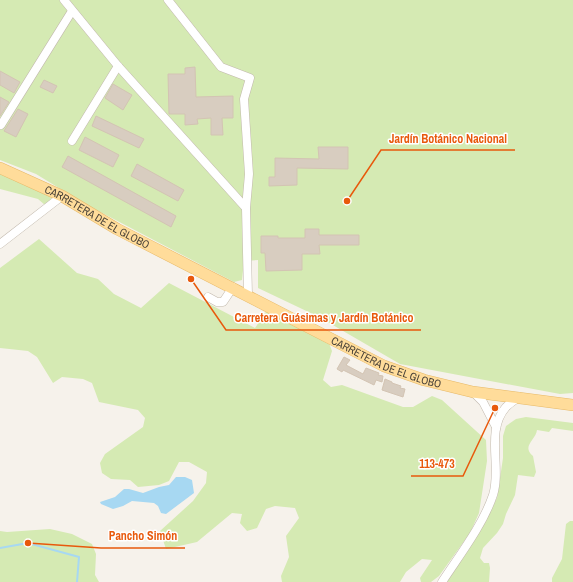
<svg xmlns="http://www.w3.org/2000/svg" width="573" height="582" viewBox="0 0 573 582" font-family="'Archivo Narrow',sans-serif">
<rect width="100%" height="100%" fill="#f6f2eb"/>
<g fill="#d5eab3">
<path d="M 0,0 L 573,0 L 573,393 L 560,394 L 400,364 L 319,317 L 258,288 L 258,260 L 244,261 L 242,280 L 234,282 L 85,204 L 36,174 L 0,160 Z"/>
<path d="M 0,173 L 50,196 L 52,201 L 45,205 L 38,199 L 0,189 Z"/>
<path d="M 39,239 L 77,273 L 98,279 L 114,294 L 141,308 L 169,283 L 255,328 L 267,310 L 329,343 L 332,351 L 323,380 L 331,387 L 342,385 L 403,407 L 413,407 L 432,396 L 442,400 L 486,440 L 487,461 L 479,513 L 470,533 L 439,576 L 431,582 L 421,582 L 420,578 L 432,560 L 422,559 L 406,572 L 400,582 L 282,582 L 281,576 L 289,557 L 286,536 L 299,518 L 295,508 L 275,506 L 266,509 L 257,528 L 247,531 L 240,523 L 242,514 L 232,513 L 197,542 L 166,549 L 160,531 L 193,501 L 206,483 L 207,472 L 189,462 L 179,462 L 169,481 L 159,485 L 138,487 L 130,480 L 111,479 L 102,473 L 100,463 L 105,454 L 143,427 L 145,418 L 138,410 L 99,402 L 92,383 L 83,379 L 62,377 L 53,383 L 37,357 L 28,351 L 0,348 L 0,268 Z"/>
<path d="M 526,417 L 573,423 L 573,431 L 552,428 L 549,432 L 537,430 C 536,440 521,446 533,456 L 536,472 L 534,477 L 518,475 L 515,495 L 506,514 L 503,524 L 497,533 L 483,548 L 480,558 L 484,563 L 489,563 L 490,568 L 489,582 L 447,582 L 497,498 L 503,458 L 503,436 L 506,426 L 516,419 Z"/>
<path d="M 570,521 L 573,521 L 573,582 L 552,582 L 552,578 L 562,559 L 566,524 Z"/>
<path d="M 50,529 L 72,534 L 92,544 L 96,554 L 95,575 L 99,582 L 0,582 L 0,531 L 7,532 Z"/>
</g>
<path fill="#a7d8f2" d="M 176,477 L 185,477 L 192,480 L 194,493 L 166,514 L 161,513 L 158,506 L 154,503 L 132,501 L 123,506 L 113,509 L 101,504 L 100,502 L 115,497 L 124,489 L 129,489 L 143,493 L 159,487 L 169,485 Z"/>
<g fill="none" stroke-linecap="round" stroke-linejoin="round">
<path stroke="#a7d8f2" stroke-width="2" d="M 0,548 L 28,543 L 79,557 L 77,582"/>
</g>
<g fill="#d8cdc0" stroke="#d3c4b3">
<path d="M 195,67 L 196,97 L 233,96 L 233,118 L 222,118 L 223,135 L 211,135 L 211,118 L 197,119 L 198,124 L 185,125 L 185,114 L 169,114 L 168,74 L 185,74 L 185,68 Z"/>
<path d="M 0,71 L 20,82 L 14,93 L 0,85 Z"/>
<path d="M 44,80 L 57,86 L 53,93 L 40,87 Z"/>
<path d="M 113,84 L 132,95 L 123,110 L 105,98 Z"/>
<path d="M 0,97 L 9,102 L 0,116 Z"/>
<path d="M 18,109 L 28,114 L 16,137 L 4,131 Z"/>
<path d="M 96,116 L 144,139 L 139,148 L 92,126 Z"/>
<path d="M 85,137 L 119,155 L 113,167 L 79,150 Z"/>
<path d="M 318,147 L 348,147 L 348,169 L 297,168 L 297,185 L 269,186 L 269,177 L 275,177 L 275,158 L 319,159 Z"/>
<path d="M 68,156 L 176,216 L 171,227 L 62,167 Z"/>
<path d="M 137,164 L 184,190 L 178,201 L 131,176 Z"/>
<path d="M 305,229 L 319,229 L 319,235 L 359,235 L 359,245 L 319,245 L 320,254 L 302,254 L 302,270 L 266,271 L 265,253 L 261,253 L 261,236 L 278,236 L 278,238 L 305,238 Z"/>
<path d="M 344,357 L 350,360 L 346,365 L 363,374 L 366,368 L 379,373 L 378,375 L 383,376 L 382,382 L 376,380 L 374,385 L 343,370 L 342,372 L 337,369 Z"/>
<path d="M 385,379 L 392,382 L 392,383 L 401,386 L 400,388 L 405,389 L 403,397 L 382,390 Z"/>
</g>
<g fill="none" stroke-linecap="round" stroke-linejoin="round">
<defs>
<g id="minor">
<path d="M 64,0 L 118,66 L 246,208"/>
<path d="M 168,0 L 221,67 L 250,78 L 244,99 L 249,174 L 246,208 L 248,295"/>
<path d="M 1,125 L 72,11"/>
<path d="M 72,141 L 118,66"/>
<path d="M 0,244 L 62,196"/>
<path d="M 208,297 L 217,302 L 223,302 L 233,287"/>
<path d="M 473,392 L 483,402 L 496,427"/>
<path d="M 442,582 C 459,556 483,525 493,495 C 502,467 485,431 506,407 C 510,403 515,400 519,397"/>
</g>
<g id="major">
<path id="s1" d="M 0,168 L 62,196 L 117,229 L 384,366 L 424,380 L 473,392 L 573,405"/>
</g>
</defs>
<use href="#minor" stroke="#c2b9ad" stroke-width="9"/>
<use href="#major" stroke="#e7b968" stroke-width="12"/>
<use href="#minor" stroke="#fff" stroke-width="8"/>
<use href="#major" stroke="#ffdc9a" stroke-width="11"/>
</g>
<g text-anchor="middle" stroke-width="3" stroke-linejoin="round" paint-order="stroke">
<g font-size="11" fill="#4a4238" stroke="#fff">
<text dy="4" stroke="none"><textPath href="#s1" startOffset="109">CARRETERA DE EL GLOBO</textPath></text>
<text dy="4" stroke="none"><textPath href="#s1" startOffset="433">CARRETERA DE EL GLOBO</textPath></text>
</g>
</g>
<path fill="none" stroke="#e8590c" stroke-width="1.5" d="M347 201L381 150H515M191 279L226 330H421M495 408L463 476H411M28 543L101 548H185"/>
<g fill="#e8590c" stroke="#fff" stroke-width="1.5">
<circle cx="347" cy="201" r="4"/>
<circle cx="191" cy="279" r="4"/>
<circle cx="495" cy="408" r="4"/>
<circle cx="28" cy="543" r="4"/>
</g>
<g font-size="12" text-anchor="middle" font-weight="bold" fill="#e8590c" stroke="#fff" stroke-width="3" stroke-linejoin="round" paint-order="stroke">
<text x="448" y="143">Jardín Botánico Nacional</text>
<text x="324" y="322">Carretera Guásimas y Jardín Botánico</text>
<text x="437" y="468">113-473</text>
<text x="143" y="540">Pancho Simón</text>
</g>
</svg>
